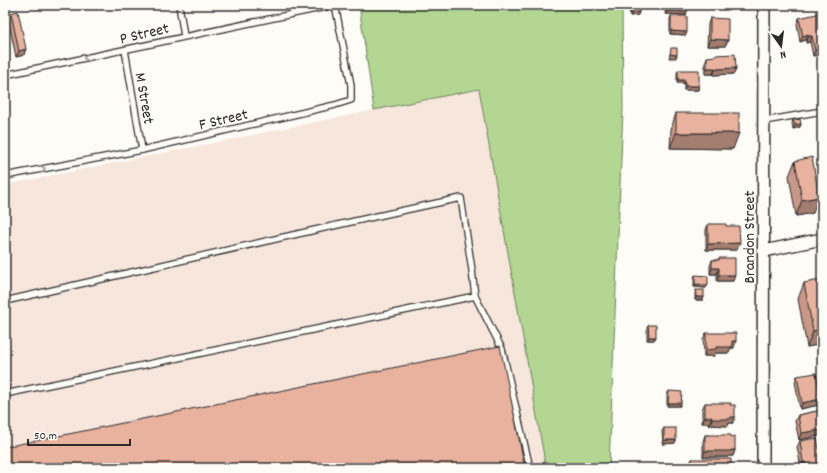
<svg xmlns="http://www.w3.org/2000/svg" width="827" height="473" viewBox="0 0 827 473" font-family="Dekko,sans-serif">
<rect width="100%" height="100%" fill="#fdfcf7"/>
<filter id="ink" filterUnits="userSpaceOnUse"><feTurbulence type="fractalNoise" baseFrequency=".025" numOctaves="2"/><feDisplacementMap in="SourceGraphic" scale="8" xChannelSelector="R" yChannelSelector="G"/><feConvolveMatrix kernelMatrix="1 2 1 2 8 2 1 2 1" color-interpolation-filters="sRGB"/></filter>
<g filter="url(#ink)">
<path fill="#f7e6dc" d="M 479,89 L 546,468 L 5,468 L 5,185 Z"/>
<path fill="#b3d792" stroke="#6f815e" d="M 359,5 L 622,5 L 623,108 L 609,468 L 546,468 L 479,89 L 374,110 Z"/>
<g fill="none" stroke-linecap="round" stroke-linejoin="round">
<defs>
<g id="service">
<path d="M 179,5 L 184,36"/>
<path d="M 125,50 L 142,150"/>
<path d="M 5,75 L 335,5 L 351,85 L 351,100 L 335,105 L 142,150 L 5,176"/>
<path d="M 764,121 L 822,111"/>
<path d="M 475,296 L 502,349 L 530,468"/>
<path d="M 5,301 C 157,267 308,230 461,198 L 472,270 L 475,296 L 5,394"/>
</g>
<g id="minor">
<path d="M 764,251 L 822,239"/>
<path d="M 763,468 L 764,5"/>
</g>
</defs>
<use href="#service" stroke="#2b2b2b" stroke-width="8"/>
<use href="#minor" stroke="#2b2b2b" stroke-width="14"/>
<use href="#service" stroke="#fdfcf7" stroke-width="5.5"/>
<use href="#minor" stroke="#fdfcf7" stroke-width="11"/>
</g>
<g fill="#c89988" stroke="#2b2b2b">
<path d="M 628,5 L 639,5 L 639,12 L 638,15 L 630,16 L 629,8 L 628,8 Z"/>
<path d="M 666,5 L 688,5 L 686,15 L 665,14 Z"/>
<path d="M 11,13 L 24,55 L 16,57 L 8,19 Z"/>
<path d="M 671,16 L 686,35 L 670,34 L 670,19 Z"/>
<path d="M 710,18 L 728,40 L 725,46 L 707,46 L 708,24 Z"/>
<path d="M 799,18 L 822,18 L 822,54 L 813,56 L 810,42 L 806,43 L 806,40 L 800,42 L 797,24 Z"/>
<path d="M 707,57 L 736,68 L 734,74 L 713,75 L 713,74 L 705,74 L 705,63 Z"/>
<path d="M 678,70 L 699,86 L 698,90 L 684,90 L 684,83 L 677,83 L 677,73 Z"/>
<path d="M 676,113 L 733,149 L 670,148 L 671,129 Z"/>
<path d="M 793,120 L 801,124 L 800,127 L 793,129 L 792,123 Z"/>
<path d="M 795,161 L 813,213 L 796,216 L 789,176 Z"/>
<path d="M 822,186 L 822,201 L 821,201 L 819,190 L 820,187 Z"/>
<path d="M 708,224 L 726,226 L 737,250 L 706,250 L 706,230 Z"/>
<path d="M 719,258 L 735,275 L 733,281 L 717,281 L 717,274 L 710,274 L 710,266 L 712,260 L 718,260 Z"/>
<path d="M 695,275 L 706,288 L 694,287 L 694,279 Z"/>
<path d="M 804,283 L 822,289 L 822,344 L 807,347 L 798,299 Z"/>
<path d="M 696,290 L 703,300 L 695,300 L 695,293 Z"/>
<path d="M 648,325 L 656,337 L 654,340 L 647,340 L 647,328 Z"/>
<path d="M 706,333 L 734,348 L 731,348 L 729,353 L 715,353 L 714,356 L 704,356 L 703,339 Z"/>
<path d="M 797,376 L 819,405 L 800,409 L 795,382 Z"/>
<path d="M 669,391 L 681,403 L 680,406 L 667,406 L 667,394 Z"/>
<path d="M 705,403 L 730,405 L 735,417 L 733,423 L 729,423 L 728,426 L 709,425 L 709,423 L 702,423 L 702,409 Z"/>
<path d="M 822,410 L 822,435 L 799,440 L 795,421 L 798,415 Z"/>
<path d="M 664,428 L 676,440 L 675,443 L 663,444 L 662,431 Z"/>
<path d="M 705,435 L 731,437 L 735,450 L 733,456 L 729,456 L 728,457 L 703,457 L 703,441 Z"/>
<path d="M 800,441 L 822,464 L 820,468 L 801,468 L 797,447 Z"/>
<path d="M 692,459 L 731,466 L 734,468 L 689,468 L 689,465 Z"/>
</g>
<g fill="#a27d6f" stroke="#2b2b2b">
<path d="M 702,5 L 732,5 L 732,6 L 729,6 L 728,7 L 701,7 Z"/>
<path d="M 667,11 L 687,12 L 686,15 L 665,14 Z"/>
<path d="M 639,12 L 638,15 L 630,16 L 631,13 Z"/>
<path d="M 671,31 L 687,32 L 686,35 L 670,34 Z"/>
<path d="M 808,34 L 806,40 L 800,42 L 803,36 Z"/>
<path d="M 809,36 L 812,36 L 810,42 L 806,43 Z"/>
<path d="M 710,39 L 728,40 L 725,46 L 707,46 Z"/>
<path d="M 822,48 L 822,54 L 813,56 L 815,50 Z"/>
<path d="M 26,49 L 24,55 L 16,57 L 19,51 Z"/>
<path d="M 670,54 L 677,55 L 676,58 L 669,58 Z"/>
<path d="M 707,68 L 715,68 L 713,74 L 705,74 Z"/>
<path d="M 736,68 L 734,74 L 713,75 L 716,69 Z"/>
<path d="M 678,80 L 685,80 L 684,83 L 677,83 Z"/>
<path d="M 685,86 L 699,86 L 698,90 L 684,90 Z"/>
<path d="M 801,124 L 800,127 L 793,129 L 795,125 Z"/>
<path d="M 676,133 L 739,133 L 733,149 L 670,148 Z"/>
<path d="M 819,197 L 813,213 L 796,216 L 802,200 Z"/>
<path d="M 740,243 L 737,250 L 706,250 L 708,244 Z"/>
<path d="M 712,268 L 719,268 L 717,274 L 710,274 Z"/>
<path d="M 719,275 L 735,275 L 733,281 L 717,281 Z"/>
<path d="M 695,284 L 708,285 L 706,288 L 694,287 Z"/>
<path d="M 696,297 L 704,297 L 703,300 L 695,300 Z"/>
<path d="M 822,329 L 822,344 L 807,347 L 813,331 Z"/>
<path d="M 649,337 L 656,337 L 654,340 L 647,340 Z"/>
<path d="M 732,341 L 736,341 L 734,348 L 731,348 L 729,353 L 715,353 L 714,356 L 704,356 L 706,350 Z"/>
<path d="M 821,399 L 819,405 L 800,409 L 802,403 Z"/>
<path d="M 668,403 L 681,403 L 680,406 L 667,406 Z"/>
<path d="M 705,417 L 712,417 L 709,423 L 702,423 Z"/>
<path d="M 731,417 L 735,417 L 733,423 L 729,423 L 728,426 L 709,425 L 712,419 Z"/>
<path d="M 822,430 L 822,435 L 799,440 L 801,433 Z"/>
<path d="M 664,440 L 676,440 L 675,443 L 663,444 Z"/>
<path d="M 735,450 L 733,456 L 729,456 L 728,457 L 703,457 L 705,451 Z"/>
<path d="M 803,462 L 805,462 L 803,468 L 801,468 Z"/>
<path d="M 822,464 L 820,468 L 805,468 L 806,467 Z"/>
</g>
<g fill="#e8b29e" stroke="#2b2b2b">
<path d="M 631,5 L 639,5 L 639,12 L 631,13 Z"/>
<path d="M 667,5 L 688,5 L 687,12 L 667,11 Z"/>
<path d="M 18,11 L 26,49 L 19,51 L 11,13 Z"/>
<path d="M 821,13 L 822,18 L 822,48 L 815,50 L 812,36 L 809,36 L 808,34 L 803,36 L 799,18 Z"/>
<path d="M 671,16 L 687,16 L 687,32 L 671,31 Z"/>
<path d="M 710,18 L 728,19 L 728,40 L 710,39 Z"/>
<path d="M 671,48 L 677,48 L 677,55 L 670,54 Z"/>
<path d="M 735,54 L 736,68 L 716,69 L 715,68 L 707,68 L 707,57 L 715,56 L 715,55 Z"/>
<path d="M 678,70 L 699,70 L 699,86 L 685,86 L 685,80 L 678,80 Z"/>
<rect x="676" y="113" width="63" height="20"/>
<path d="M 800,119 L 801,124 L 795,125 L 793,120 Z"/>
<path d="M 812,157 L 819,197 L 802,200 L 795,161 Z"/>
<path d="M 822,186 L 822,198 L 820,187 Z"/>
<path d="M 708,224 L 726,224 L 726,226 L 739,226 L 740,243 L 708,244 Z"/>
<path d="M 719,258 L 735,258 L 735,275 L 719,275 L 719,268 L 712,268 L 712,260 L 719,260 Z"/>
<path d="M 695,275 L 708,276 L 708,285 L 695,284 Z"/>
<path d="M 820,280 L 822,289 L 822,329 L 813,331 L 804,283 Z"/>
<rect x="696" y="290" width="8" height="7"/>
<path d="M 648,325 L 656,325 L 656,337 L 649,337 Z"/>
<path d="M 706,333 L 736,333 L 736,341 L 732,341 L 732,347 L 716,347 L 716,349 L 706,350 Z"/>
<path d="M 500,346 L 525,468 L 5,468 L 5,447 Z"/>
<path d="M 816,373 L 821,399 L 802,403 L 797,376 Z"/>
<path d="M 669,391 L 682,392 L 681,403 L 668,403 Z"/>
<path d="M 705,403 L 731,403 L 730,405 L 735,405 L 735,417 L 731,417 L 730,419 L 712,419 L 712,417 L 705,417 Z"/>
<path d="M 822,410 L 822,430 L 801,433 L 798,415 Z"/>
<rect x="664" y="428" width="12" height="12"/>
<path d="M 705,435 L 731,435 L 731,437 L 735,436 L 735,450 L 731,450 L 731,451 L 705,451 Z"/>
<path d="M 817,438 L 822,464 L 806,467 L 805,462 L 803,462 L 800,441 Z"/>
<path d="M 692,459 L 731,459 L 731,466 L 735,466 L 734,468 L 691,468 Z"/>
</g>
<defs><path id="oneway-chevron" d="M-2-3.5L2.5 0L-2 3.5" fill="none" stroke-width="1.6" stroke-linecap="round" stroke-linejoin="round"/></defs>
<g stroke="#9e9e9b">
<use href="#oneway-chevron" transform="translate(86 58) rotate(168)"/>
<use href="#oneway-chevron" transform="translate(43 169) rotate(-11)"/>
</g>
</g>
<g text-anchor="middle" stroke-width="4" stroke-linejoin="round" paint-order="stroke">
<g font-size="16" fill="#2b2b2b" stroke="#fdfcf7">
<text transform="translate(144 32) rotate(-13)" y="6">P Street</text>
<text transform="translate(146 98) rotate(80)" y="6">M Street</text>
<text transform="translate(223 118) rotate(-13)" y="6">F Street</text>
<text transform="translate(748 237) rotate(-90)" y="6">Brandon Street</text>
</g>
</g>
<rect width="827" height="473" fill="none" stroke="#fdfcf7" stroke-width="20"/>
<rect x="10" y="10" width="807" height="453" fill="none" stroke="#2b2b2b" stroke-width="1.5" filter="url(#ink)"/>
<g transform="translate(781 46) rotate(166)" stroke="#fdfcf7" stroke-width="3" paint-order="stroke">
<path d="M0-3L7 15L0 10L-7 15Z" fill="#2b2b2b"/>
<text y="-6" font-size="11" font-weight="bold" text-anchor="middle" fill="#2b2b2b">N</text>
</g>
<path d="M28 439v6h102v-6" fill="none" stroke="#2b2b2b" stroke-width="2"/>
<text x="34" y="439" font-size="12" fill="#2b2b2b" stroke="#fdfcf7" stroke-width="3" paint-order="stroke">50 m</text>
</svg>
